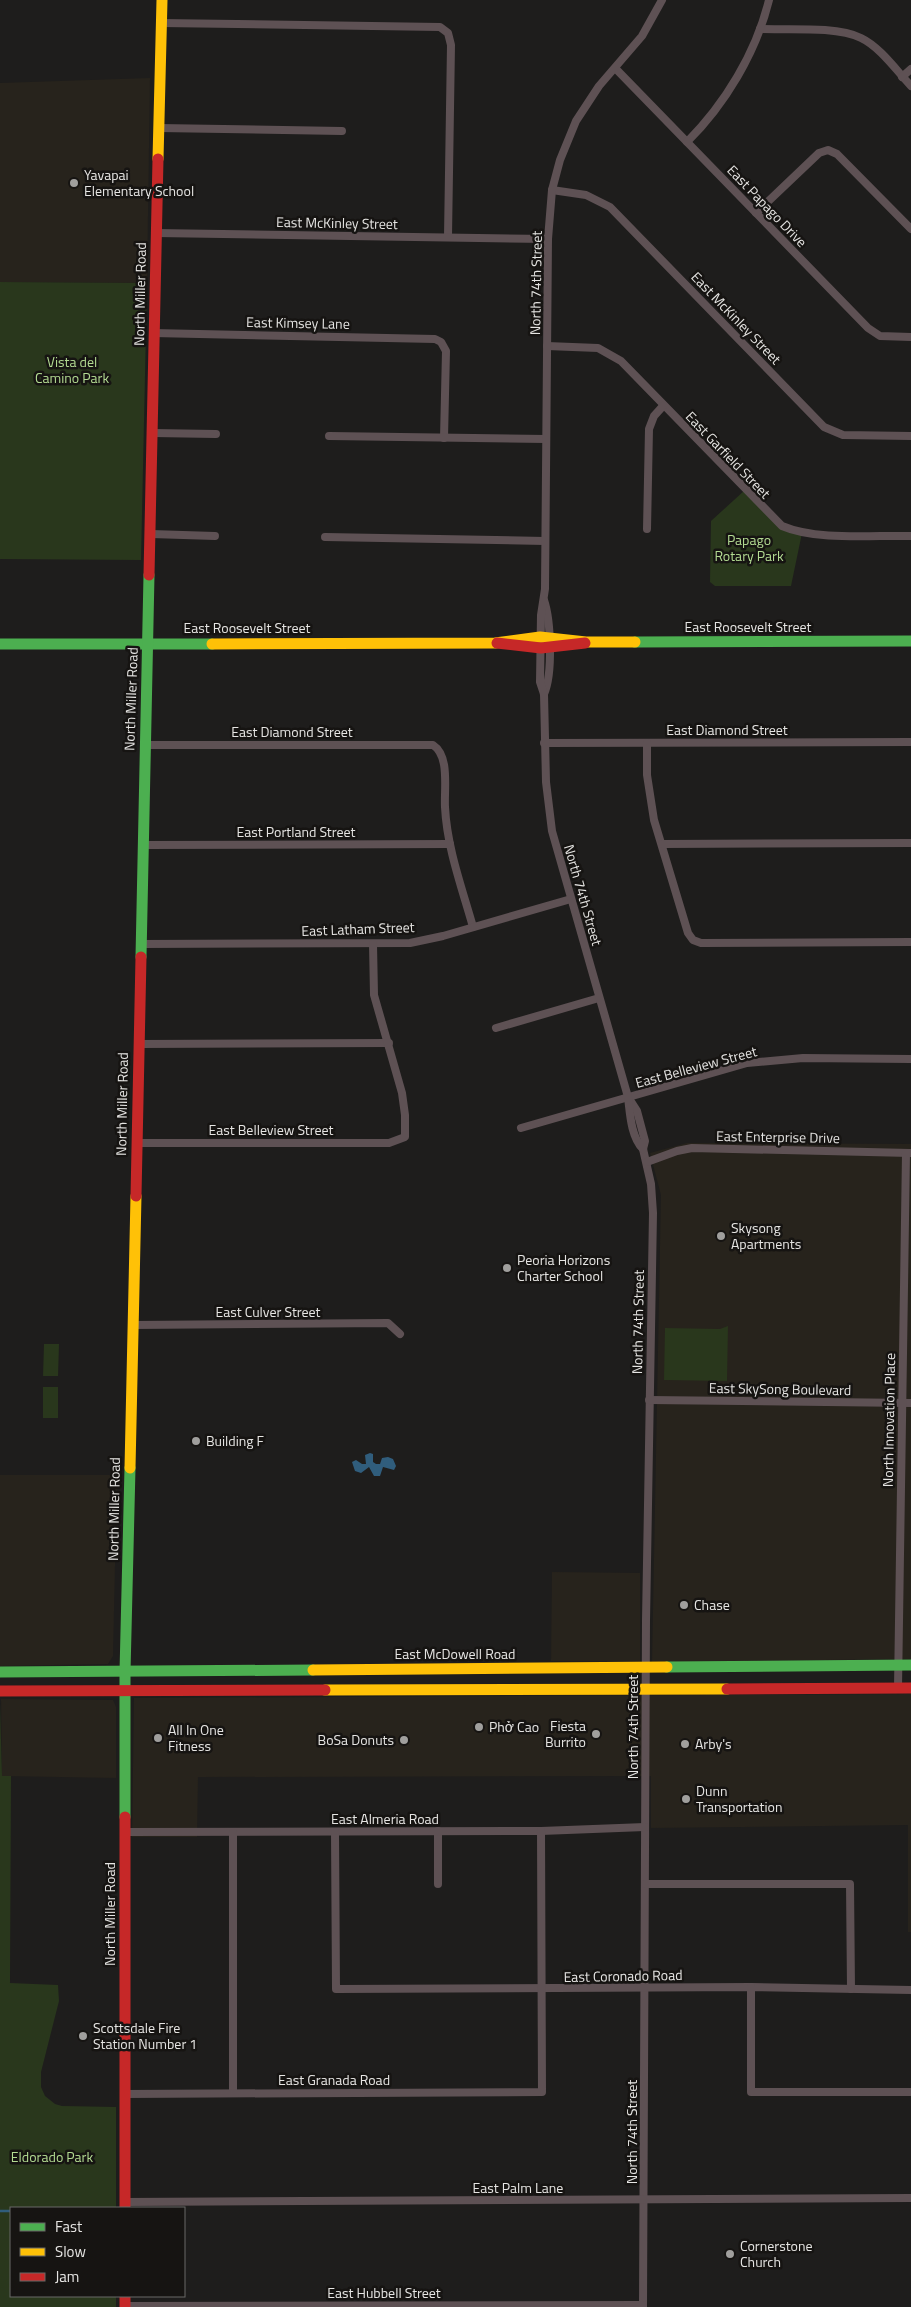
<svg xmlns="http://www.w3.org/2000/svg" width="911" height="2307" viewBox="0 0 911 2307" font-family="'Titillium Web',sans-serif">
<rect width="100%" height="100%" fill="#1e1d1c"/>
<g fill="#27231c">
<path d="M 150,78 L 147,283 L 0,282 L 0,83 Z"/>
<path d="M 687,1143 L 911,1144 L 911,1659 L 652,1662 L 661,1195 L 650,1153 Z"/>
<path d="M 0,1475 L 117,1475 L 113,1656 L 108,1664 L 0,1666 Z"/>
<path d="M 552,1572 L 640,1573 L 640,1662 L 551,1661 Z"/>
<path d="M 911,1694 L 911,1932 L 908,1932 L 908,1825 L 651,1828 L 651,1776 L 198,1777 L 197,1837 L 132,1837 L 134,1698 Z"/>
<path d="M 1,1699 L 113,1700 L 116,1707 L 116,1778 L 2,1776 Z"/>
</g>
<g fill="#29371c">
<path d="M 0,282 L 147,283 L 141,560 L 0,559 Z"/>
<path d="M 745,490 L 770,516 L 802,533 L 791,586 L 715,586 L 710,582 L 711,521 Z"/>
<path d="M 728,1326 L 727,1381 L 664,1380 L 665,1328 L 720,1329 Z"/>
<path d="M 44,1344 L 59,1344 L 58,1376 L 43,1376 Z"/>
<rect x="43" y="1387" width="15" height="31"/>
<path d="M 0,1703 L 2,1776 L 11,1776 L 10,1983 L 58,1985 L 59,2001 L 41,2072 L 41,2087 L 45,2096 L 55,2104 L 62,2106 L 116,2107 L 116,2208 L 11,2208 L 11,2296 L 116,2296 L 116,2307 L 0,2307 Z"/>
</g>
<path fill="#305d7c" d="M 370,1453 L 373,1454 L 373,1462 L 376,1464 L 380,1464 L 382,1458 L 388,1457 L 393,1459 L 396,1466 L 394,1470 L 383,1467 L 380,1476 L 374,1476 L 369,1467 L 361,1473 L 355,1471 L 352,1462 L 356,1460 L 362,1464 L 366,1464 L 365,1455 Z"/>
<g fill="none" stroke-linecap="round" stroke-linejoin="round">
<path stroke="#305d7c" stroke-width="2.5" d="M 0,2211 L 11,2211"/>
<g stroke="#5e5154" stroke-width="8">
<path d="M 161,23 L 440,27 L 448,33 L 451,45 L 448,236"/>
<path d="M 760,29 C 788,30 837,26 861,38 C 880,47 896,70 911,86"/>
<path d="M 616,69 L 868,328 L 880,336 L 911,337"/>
<path d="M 902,77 L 911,69"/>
<path d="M 159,128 L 342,131"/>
<path d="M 687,142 C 725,104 756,53 769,0"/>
<path d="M 552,190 L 586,195 L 610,207 L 824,427 L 843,435 L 911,436"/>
<path d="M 756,213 L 819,153 L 828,150 L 837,154 L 911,229"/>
<path d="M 156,233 L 548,239"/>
<path d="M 153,333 L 435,339 L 441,342 L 446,351 L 444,438"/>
<path d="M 547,346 L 598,348 L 621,361 L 782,526 C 817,541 873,535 911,536"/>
<path d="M 153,433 L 216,434"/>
<path d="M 329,436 L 546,439"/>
<path d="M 647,529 L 649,429 L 654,416 L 663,406"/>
<path d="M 151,534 L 215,536"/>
<path d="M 325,537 L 545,541"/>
<path d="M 544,694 C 553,674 551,621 544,600"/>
<path d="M 544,743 L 911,742"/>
<path d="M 647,743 L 647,775 L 654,820 L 688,933 L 693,940 L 701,943 L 911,942"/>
<path d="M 145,745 L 433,745 C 450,756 444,789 445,807 C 447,848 462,888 473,927"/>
<path d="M 662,844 L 911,843"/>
<path d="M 143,845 L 450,844"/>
<path d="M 141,944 L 410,943 L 443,936 L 571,899"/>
<path d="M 496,1028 L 599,998"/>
<path d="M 139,1044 L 389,1043"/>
<path d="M 628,1097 L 637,1111 L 645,1141 L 643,1149 L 651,1184 L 653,1213 L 646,1621 L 643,2307"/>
<path d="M 521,1128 L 747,1063 L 803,1058 L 911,1059"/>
<path d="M 137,1143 L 389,1143 L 405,1137 L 405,1115 L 402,1093 L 374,995 L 373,944"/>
<path d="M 643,1149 C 631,1137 630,1114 628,1097 L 552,831 L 546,782 L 544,694 L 540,682 L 541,615 L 545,589 L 548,239 L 552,190 L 560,160 L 576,121 L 599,86 L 642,36 L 662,0"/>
<path d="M 647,1162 L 677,1151 L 692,1148 L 910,1153"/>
<path d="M 133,1325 L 388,1323 L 400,1334"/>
<path d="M 649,1400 L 911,1403"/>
<path d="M 898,1688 L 906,1153"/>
<path d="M 438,1831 L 438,1884"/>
<path d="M 125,1832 L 541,1831 L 645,1827"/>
<path d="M 335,1832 L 336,1989 L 751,1987 L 911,1990"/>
<path d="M 233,1833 L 233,2093"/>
<path d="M 645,1884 L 850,1884 L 851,1989"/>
<path d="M 751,1987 L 751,2092 L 911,2092"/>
<path d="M 125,2094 L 542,2092 L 541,1831"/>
<path d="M 125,2202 L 911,2198"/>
<path d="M 125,2306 L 643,2305"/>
</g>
<g stroke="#4caf50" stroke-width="11">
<path d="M 635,642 L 911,641"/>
<path d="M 0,644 L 212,644"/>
<path d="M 141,957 L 149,575"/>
<path d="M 667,1667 L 911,1665"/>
<path d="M 0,1672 L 313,1670"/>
<path d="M 125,1817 L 125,1672 L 130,1468"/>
</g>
<g stroke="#ffc107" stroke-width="11">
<path d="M 158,159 L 162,0"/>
<path d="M 212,644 L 495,643 L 540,637 L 586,642 L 635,642"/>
<path d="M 130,1468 L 136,1196"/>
<path d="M 313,1670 L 667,1667"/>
<path d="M 325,1690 L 727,1689"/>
</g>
<g stroke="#c62828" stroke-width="11">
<path d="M 149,575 L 158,159"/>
<path d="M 497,643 L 541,648 L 585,643"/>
<path d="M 136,1196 L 141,957"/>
<path d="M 727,1689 L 911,1688"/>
<path d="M 0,1691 L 325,1690"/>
<path d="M 125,1817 L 125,2208"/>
<path d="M 125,2296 L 125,2307"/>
</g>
</g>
<g fill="#a09f9d" stroke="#161412" stroke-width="2">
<circle cx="74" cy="183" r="5"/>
<circle cx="721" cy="1236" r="5"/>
<circle cx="507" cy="1268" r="5"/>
<circle cx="196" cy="1441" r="5"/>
<circle cx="684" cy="1605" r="5"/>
<circle cx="479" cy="1727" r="5"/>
<circle cx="596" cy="1734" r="5"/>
<circle cx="158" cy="1738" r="5"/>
<circle cx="404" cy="1740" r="5"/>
<circle cx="685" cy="1744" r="5"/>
<circle cx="686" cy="1799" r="5"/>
<circle cx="83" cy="2036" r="5"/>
<circle cx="730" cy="2254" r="5"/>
</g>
<g text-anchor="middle" stroke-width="5" stroke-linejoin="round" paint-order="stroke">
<g font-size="14" fill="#e6e5e3" stroke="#161412" text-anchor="start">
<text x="84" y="180">Yavapai<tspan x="84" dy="16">Elementary School</tspan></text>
<text x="731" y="1233">Skysong<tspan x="731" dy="16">Apartments</tspan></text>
<text x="517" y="1265">Peoria Horizons<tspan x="517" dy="16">Charter School</tspan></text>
<text x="206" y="1446">Building F</text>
<text x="694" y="1610">Chase</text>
<text x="586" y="1731" text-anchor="end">Fiesta<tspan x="586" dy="16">Burrito</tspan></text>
<text x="489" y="1732">Phở Cao</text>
<text x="168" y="1735">All In One<tspan x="168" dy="16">Fitness</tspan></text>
<text x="394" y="1745" text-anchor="end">BoSa Donuts</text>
<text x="695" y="1749">Arby's</text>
<text x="696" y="1796">Dunn<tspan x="696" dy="16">Transportation</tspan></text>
<text x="93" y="2033">Scottsdale Fire<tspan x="93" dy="16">Station Number 1</tspan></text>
<text x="740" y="2251">Cornerstone<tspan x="740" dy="16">Church</tspan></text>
</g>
<g font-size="14" fill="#e6e5e3" stroke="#161412">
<text transform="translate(767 206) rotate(46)" y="5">East Papago Drive</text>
<text transform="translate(337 223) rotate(1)" y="5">East McKinley Street</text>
<text transform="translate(536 283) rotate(-89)" y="5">North 74th Street</text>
<text transform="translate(140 294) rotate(-89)" y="5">North Miller Road</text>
<text transform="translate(736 318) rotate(46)" y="5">East McKinley Street</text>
<text transform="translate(298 323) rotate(1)" y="5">East Kimsey Lane</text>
<text transform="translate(728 455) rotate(46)" y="5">East Garfield Street</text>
<text x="748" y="632">East Roosevelt Street</text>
<text x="247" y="633">East Roosevelt Street</text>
<text transform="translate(131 699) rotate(-88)" y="5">North Miller Road</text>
<text x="727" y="735">East Diamond Street</text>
<text x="292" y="737">East Diamond Street</text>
<text x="296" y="837">East Portland Street</text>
<text transform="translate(583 895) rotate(74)" y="5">North 74th Street</text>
<text transform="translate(358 929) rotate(-2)" y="5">East Latham Street</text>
<text transform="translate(696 1067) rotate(-15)" y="5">East Belleview Street</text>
<text transform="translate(122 1104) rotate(-89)" y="5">North Miller Road</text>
<text x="271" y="1135">East Belleview Street</text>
<text transform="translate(778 1137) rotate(1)" y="5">East Enterprise Drive</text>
<text x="268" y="1317">East Culver Street</text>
<text transform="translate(638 1322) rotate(-89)" y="5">North 74th Street</text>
<text transform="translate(780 1389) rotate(1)" y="5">East SkySong Boulevard</text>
<text transform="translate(889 1420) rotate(-89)" y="5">North Innovation Place</text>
<text transform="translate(114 1509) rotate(-89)" y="5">North Miller Road</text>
<text x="455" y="1659">East McDowell Road</text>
<text transform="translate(633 1727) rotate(-90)" y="5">North 74th Street</text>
<text x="385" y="1824">East Almeria Road</text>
<text transform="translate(110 1914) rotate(-90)" y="5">North Miller Road</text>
<text transform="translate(623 1976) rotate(-1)" y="5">East Coronado Road</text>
<text x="334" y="2085">East Granada Road</text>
<text transform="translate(632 2132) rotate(-90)" y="5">North 74th Street</text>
<text x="518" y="2193">East Palm Lane</text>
<text x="384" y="2298">East Hubbell Street</text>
</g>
<g font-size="14" fill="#b3db92" stroke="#161412">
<text x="72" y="367">Vista del<tspan x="72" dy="16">Camino Park</tspan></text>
<text x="749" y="545">Papago<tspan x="749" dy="16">Rotary Park</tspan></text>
<text x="52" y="2162">Eldorado Park</text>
</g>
</g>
<rect x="10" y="2207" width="175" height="90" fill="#161412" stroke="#696866"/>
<rect x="20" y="2223" width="25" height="8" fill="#4caf50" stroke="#696866"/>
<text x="55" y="2232" font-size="15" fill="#e6e5e3">Fast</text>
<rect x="20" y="2248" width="25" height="8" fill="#ffc107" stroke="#696866"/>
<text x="55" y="2257" font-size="15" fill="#e6e5e3">Slow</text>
<rect x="20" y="2273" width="25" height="8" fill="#c62828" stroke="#696866"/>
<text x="55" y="2282" font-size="15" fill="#e6e5e3">Jam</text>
</svg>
